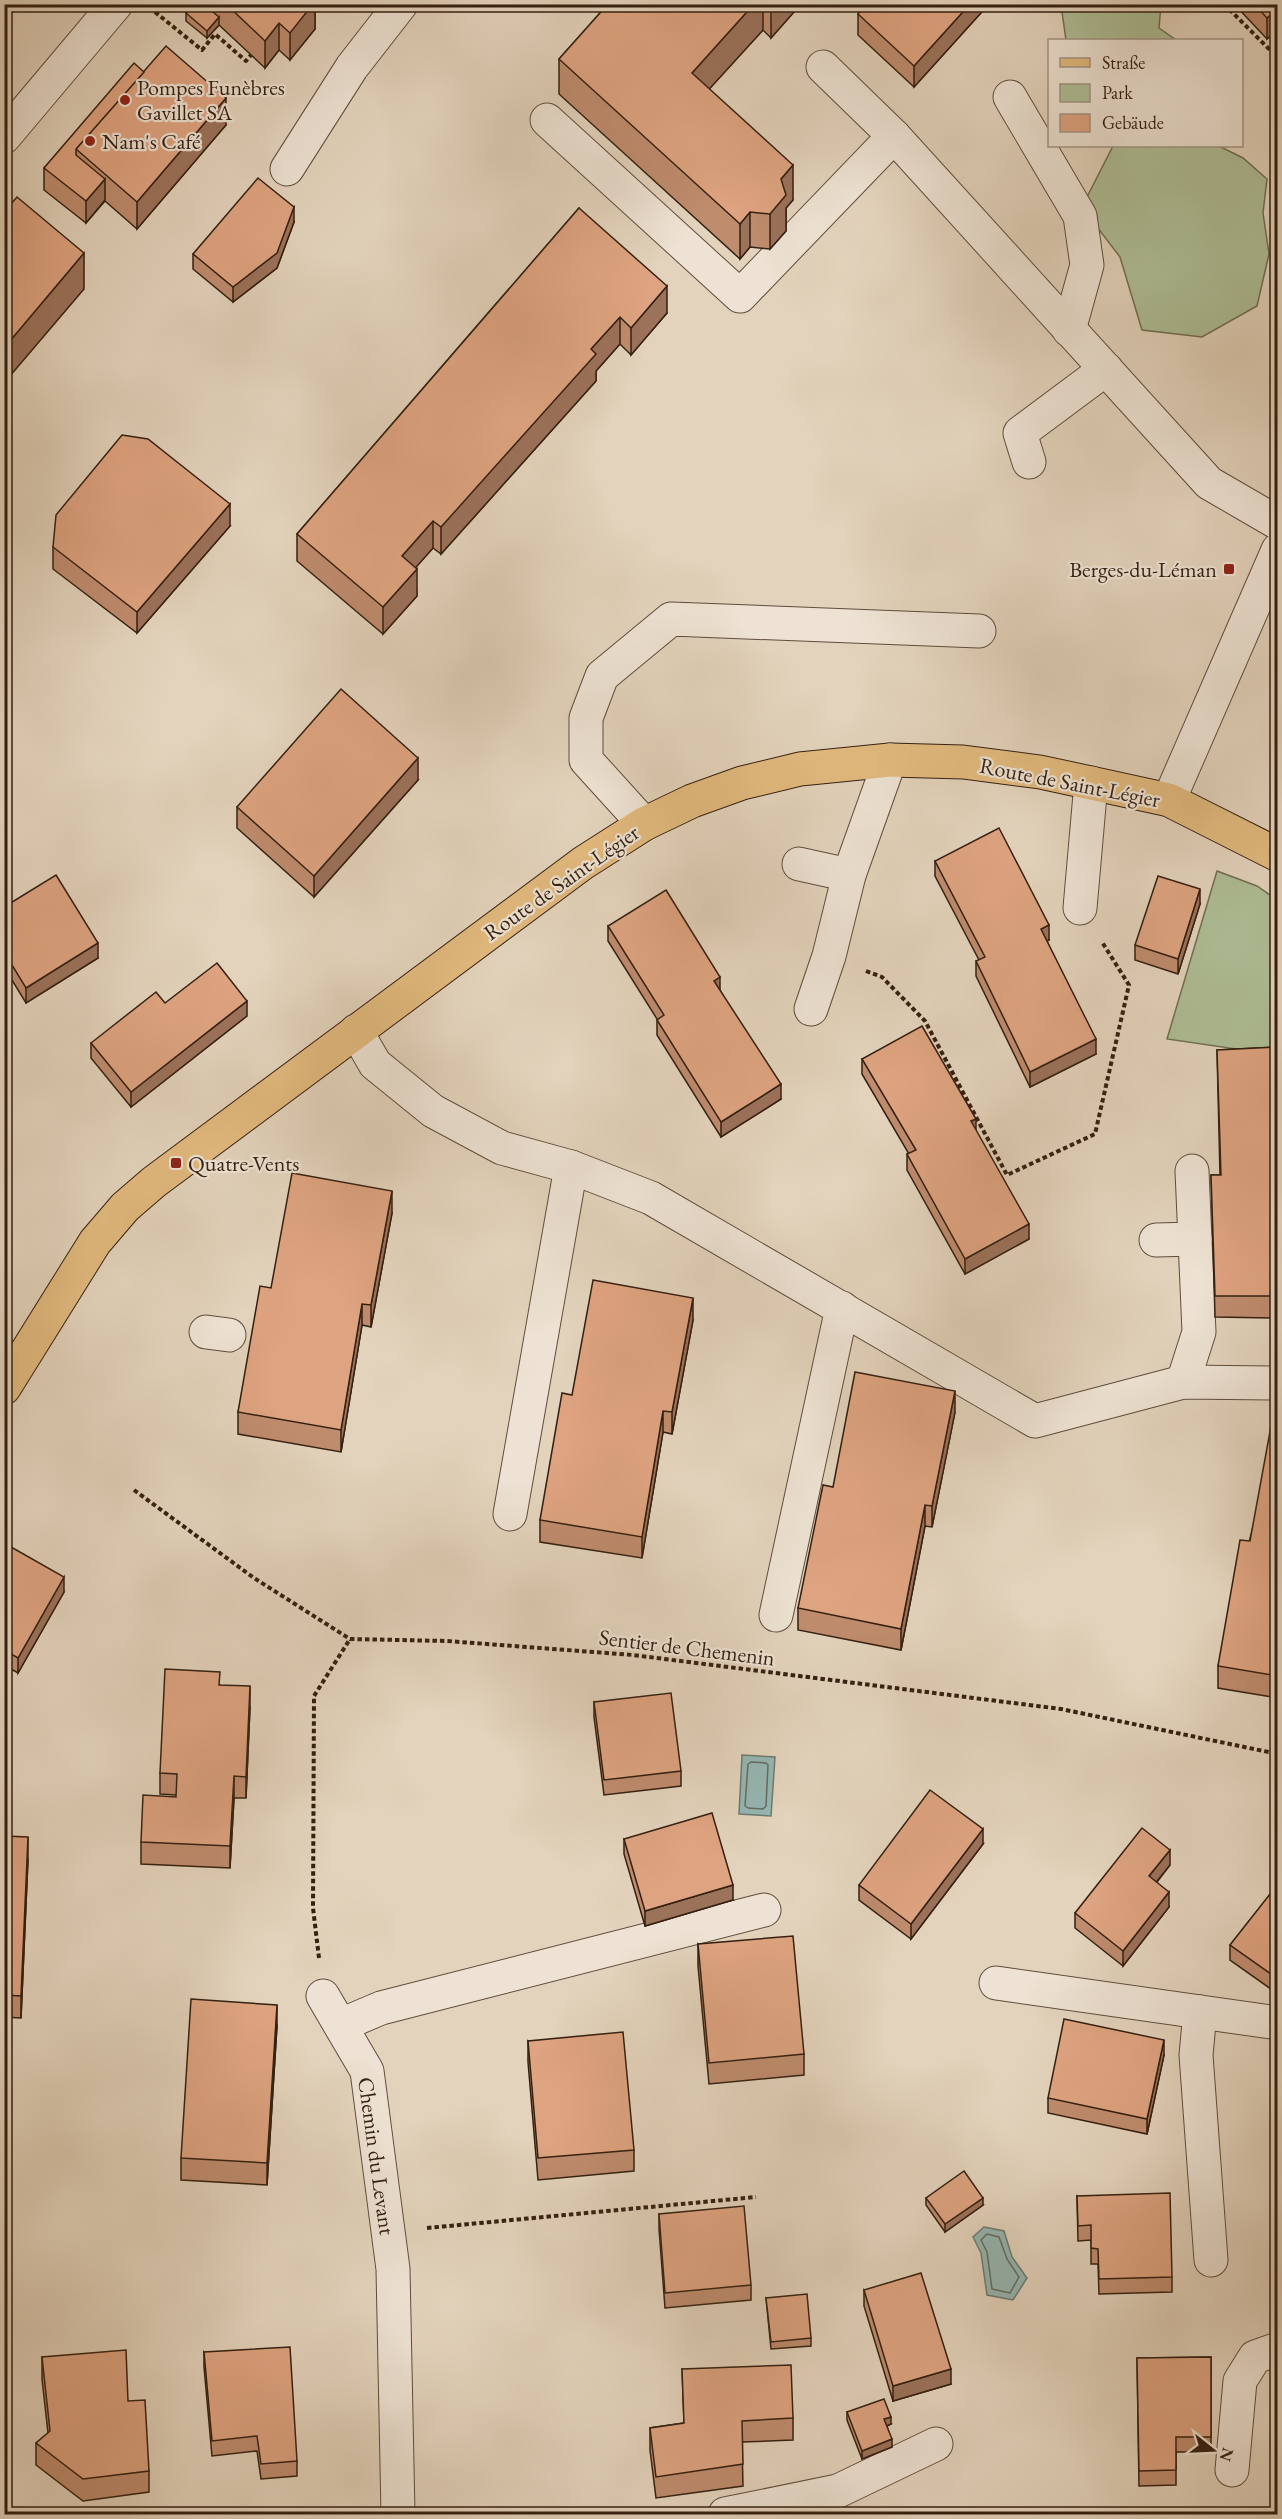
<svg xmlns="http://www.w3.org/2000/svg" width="1282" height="2519" viewBox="0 0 1282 2519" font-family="'EB Garamond',serif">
<rect width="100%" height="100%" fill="#e3d3bc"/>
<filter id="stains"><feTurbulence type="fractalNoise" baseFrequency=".00333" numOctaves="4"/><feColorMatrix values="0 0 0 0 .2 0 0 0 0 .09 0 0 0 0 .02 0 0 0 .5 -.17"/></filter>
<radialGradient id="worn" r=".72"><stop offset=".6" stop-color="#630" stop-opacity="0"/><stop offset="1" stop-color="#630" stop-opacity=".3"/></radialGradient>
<g fill="#aebe96" stroke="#716e54" stroke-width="1.5">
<path d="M 1061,5 L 1161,5 L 1159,28 L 1176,40 L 1066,40 Z"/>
<path d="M 1113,146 L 1219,146 L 1243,158 L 1267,179 L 1263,213 L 1269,254 L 1257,306 L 1202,337 L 1142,330 L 1120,257 L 1097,227 L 1087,197 Z"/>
<path d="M 1217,871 L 1257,886 L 1277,900 L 1277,1055 L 1167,1039 Z"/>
</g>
<g fill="#95b7b3" stroke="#6e7a72" stroke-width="1.5">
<path d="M 742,1755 L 775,1757 L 771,1816 L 739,1814 Z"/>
<path d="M 984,2227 L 1004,2231 L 1012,2257 L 1027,2278 L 1013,2300 L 987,2295 L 981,2253 L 973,2237 Z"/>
</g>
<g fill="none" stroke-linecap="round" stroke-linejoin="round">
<g stroke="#646b62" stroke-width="1.5">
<path d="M 751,1762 L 766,1763 L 768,1765 L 766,1806 L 763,1809 L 748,1808 L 745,1806 L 748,1764 Z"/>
<path d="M 987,2234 L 999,2237 L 1007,2259 L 1019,2277 L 1010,2293 L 992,2289 L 987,2252 L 981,2240 Z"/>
</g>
<defs>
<g id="minor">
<path d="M 823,67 L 894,136"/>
<path d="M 1010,97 L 1080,216 L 1087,265 L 1069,330"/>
<path d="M 547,120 L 740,296 L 894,136 L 1209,483 L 1278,523"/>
<path d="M 4,137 L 116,4"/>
<path d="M 287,169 L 352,67 L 401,4"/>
<path d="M 1029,462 L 1020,433 L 1106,369"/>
<path d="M 1169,800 L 1278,550"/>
<path d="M 644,824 L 586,760 L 586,718 L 602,676 L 671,619 L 979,631"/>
<path d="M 799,864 L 849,875"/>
<path d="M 1080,908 L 1091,783"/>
<path d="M 811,1009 L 829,956 L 849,875 L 890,760"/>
<path d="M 356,1031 L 375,1064 L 433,1111 L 502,1148 L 571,1167 L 651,1198 L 1035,1421 L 1183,1382 L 1278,1383"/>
<path d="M 1156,1240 L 1195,1239"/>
<path d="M 206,1332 L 229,1335"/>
<path d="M 1183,1382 L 1199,1332 L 1192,1171"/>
<path d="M 510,1514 L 571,1167"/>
<path d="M 776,1615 L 842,1308"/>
<path d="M 996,1983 L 1278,2023"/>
<path d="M 323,1996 L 367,2071 L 393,2269 L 398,2514"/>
<path d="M 1200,2012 L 1196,2055 L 1211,2260"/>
<path d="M 341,2025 L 381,2008 L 764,1910"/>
<path d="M 1232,2470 L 1240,2381 L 1255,2357 L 1278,2349"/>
<path d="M 725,2514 L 838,2491 L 936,2444"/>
</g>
<path id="major" d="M 4,1388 L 95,1242 L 125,1207 L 154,1182 L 583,863 L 644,824 L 692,801 L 742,783 L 800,769 L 890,760 L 963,762 L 1040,772 L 1169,800 L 1278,855"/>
</defs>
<use href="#minor" stroke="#604c3c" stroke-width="35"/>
<use href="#major" stroke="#341f11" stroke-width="35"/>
<g stroke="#341f11" stroke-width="4" stroke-dasharray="4.5 3" stroke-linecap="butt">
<path d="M 1224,4 L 1271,51 L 1278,45"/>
<path d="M 155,12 L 202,50 L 215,34 L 246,61 L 251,55"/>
<path d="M 866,971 L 882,977 L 925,1021 L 1007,1175 L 1095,1134 L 1129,985 L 1102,942"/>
<path d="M 134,1490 L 254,1578 L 350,1639 L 447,1641 L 633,1655 L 1061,1709 L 1278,1754"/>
<path d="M 319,1958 L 313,1908 L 314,1696 L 350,1639"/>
<path d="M 427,2228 L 756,2197"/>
</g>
<use href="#minor" stroke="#ede2d3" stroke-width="33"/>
<use href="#major" stroke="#e2ba7e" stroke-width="33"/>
</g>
<g fill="#bf8c6e" stroke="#341f11" stroke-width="1.5">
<path d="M 194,4 L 317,4 L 315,7 L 315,29 L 290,60 L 279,50 L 265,68 L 219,25 L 207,38 L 186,21 L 186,13 Z"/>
<path d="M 608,4 L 801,4 L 771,38 L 763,30 L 709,89 L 793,200 L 786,208 L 786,231 L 770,249 L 750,247 L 740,259 L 559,94 L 559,59 Z"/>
<path d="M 866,4 L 989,4 L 914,87 L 858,35 L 858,14 Z"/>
<path d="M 1234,4 L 1278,4 L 1278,29 L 1267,39 Z"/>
<path d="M 144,72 L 226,125 L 137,229 L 105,201 L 86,223 L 44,190 L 44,168 Z"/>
<path d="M 579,208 L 667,313 L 631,355 L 620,344 L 596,371 L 596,381 L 441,554 L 433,548 L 415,568 L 417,596 L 383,634 L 297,561 L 297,534 Z"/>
<path d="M 294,222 L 277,268 L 233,302 L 193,269 L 193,254 Z"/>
<path d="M 230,526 L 137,633 L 53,569 L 53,547 Z"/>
<path d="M 418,780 L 314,897 L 237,828 L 237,807 Z"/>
<path d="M 935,861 L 1049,940 L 1047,941 L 1096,1054 L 1030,1087 L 976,976 L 976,961 L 979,960 L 935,876 Z"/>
<path d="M 1200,904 L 1178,974 L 1135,960 L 1135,945 Z"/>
<path d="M 4,907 L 98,958 L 26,1003 L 4,967 Z"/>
<path d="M 608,926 L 720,990 L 781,1099 L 721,1137 L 657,1035 L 657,1019 L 608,941 Z"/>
<path d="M 247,1016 L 131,1107 L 91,1058 L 91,1043 Z"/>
<path d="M 1278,1047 L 1278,1318 L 1215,1317 L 1211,1175 L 1220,1175 L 1217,1050 Z"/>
<path d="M 862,1059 L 976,1131 L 1029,1239 L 965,1274 L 907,1170 L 907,1154 L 909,1154 L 862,1074 Z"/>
<path d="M 392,1213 L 371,1327 L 362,1325 L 341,1452 L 238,1434 L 238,1412 L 271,1288 Z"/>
<path d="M 693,1320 L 672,1434 L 663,1432 L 642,1558 L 540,1542 L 540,1520 L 572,1395 Z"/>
<path d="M 955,1412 L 932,1527 L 925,1526 L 901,1650 L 798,1630 L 798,1608 Z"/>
<path d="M 1278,1427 L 1278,1698 L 1218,1688 L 1218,1666 Z"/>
<path d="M 4,1543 L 64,1592 L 18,1673 L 4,1665 Z"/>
<path d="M 220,1685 L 250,1707 L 246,1798 L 234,1798 L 230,1868 L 141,1864 L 141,1842 L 176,1797 L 176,1795 L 160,1794 L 160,1773 Z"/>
<path d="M 594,1702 L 681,1771 L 681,1786 L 604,1795 L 594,1717 Z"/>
<path d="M 4,1836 L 28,1859 L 21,2018 L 4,2017 Z"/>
<path d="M 624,1839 L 733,1900 L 645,1926 L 624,1854 Z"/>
<path d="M 983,1844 L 911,1939 L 859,1900 L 859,1885 Z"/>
<path d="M 1170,1865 L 1157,1882 L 1169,1907 L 1123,1966 L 1075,1928 L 1075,1913 Z"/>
<path d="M 1278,1884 L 1278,1994 L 1230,1960 L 1230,1945 Z"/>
<path d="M 698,1944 L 804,2054 L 804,2075 L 709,2084 L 698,1966 Z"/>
<path d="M 277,2026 L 267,2185 L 181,2180 L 181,2158 Z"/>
<path d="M 528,2041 L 634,2150 L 634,2171 L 538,2180 L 528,2062 Z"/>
<path d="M 1164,2055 L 1147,2134 L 1048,2113 L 1048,2098 Z"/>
<path d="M 1278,2096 L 1278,2133 L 1273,2112 L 1273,2097 Z"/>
<path d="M 1077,2196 L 1172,2277 L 1172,2292 L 1099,2294 L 1098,2264 L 1091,2264 L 1091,2240 L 1078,2241 Z"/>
<path d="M 926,2198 L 983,2205 L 945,2232 L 926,2205 Z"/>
<path d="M 659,2214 L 751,2285 L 751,2300 L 665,2308 L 659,2229 Z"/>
<path d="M 864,2290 L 951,2384 L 893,2401 L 864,2306 Z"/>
<path d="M 766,2298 L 811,2338 L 811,2346 L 771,2349 Z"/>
<path d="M 204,2352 L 297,2461 L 297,2476 L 261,2479 L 257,2451 L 212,2456 L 204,2367 Z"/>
<path d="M 42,2357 L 128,2401 L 149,2471 L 149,2492 L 83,2501 L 36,2465 L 36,2443 L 48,2433 L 42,2379 Z"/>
<path d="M 1211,2357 L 1211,2452 L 1176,2452 L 1176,2485 L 1139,2486 L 1137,2358 Z"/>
<path d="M 682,2369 L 793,2418 L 793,2440 L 742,2442 L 743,2486 L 656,2498 L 650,2450 L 650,2428 L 684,2423 Z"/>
<path d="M 847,2412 L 891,2424 L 887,2426 L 892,2447 L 862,2459 L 847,2420 Z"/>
</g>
<g fill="#9b725a" stroke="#341f11" stroke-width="1.5">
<path d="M 4,4 L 20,4 L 4,22 Z"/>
<path d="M 304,4 L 317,4 L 315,7 L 315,29 L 290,60 L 290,33 Z"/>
<path d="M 754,4 L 763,4 L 763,30 L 692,108 L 692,73 Z"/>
<path d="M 771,4 L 801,4 L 771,38 Z"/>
<path d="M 970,4 L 989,4 L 914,87 L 914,66 Z"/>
<path d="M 1278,8 L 1278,29 L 1267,39 L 1267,18 Z"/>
<path d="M 219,17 L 219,25 L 207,38 L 207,31 Z"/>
<path d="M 279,23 L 279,50 L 265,68 L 265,41 Z"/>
<path d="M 226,98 L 226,125 L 137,229 L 137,202 Z"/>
<path d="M 793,165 L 793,200 L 786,208 L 786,231 L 770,249 L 770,214 L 781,179 Z"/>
<path d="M 105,179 L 105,200 L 86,223 L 86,201 Z"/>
<path d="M 294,207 L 294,222 L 277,268 L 233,302 L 233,287 Z"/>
<path d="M 750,212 L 750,247 L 740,259 L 740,224 Z"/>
<path d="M 84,253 L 84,289 L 4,383 L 4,348 Z"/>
<path d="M 667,286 L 667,313 L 631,355 L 631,328 Z"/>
<path d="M 620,317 L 620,344 L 596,371 L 596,381 L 441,554 L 441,527 L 591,349 Z"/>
<path d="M 230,504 L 230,526 L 137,633 L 137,612 Z"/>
<path d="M 433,521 L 433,548 L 402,583 L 402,556 Z"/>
<path d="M 417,569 L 417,596 L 383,634 L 383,607 Z"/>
<path d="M 418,758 L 418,780 L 314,897 L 314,876 Z"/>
<path d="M 1200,889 L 1200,904 L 1178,974 L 1178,959 Z"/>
<path d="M 1049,925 L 1049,940 L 1041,944 L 1041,929 Z"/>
<path d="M 98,943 L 98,958 L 26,1003 L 26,988 Z"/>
<path d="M 720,977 L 720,992 L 714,981 Z"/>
<path d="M 247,1001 L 247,1016 L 131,1107 L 131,1092 Z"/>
<path d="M 1096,1039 L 1096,1054 L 1030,1087 L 1030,1072 Z"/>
<path d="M 781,1084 L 781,1099 L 721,1137 L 721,1122 Z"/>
<path d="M 976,1119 L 976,1134 L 971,1121 Z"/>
<path d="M 392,1191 L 392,1213 L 371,1327 L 371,1305 Z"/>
<path d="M 1029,1224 L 1029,1239 L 965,1274 L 965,1259 Z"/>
<path d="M 693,1298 L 693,1320 L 672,1434 L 672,1412 Z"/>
<path d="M 362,1304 L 362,1325 L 341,1452 L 341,1430 Z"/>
<path d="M 955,1391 L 955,1412 L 932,1527 L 932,1506 Z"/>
<path d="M 663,1411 L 663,1432 L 642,1558 L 642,1537 Z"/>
<path d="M 925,1505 L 925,1526 L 901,1650 L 901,1629 Z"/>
<path d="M 64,1577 L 64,1592 L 18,1673 L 18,1658 Z"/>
<path d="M 250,1686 L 250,1707 L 246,1798 L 246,1777 Z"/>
<path d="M 234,1776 L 234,1798 L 230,1868 L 230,1846 Z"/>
<path d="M 983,1829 L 983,1844 L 911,1939 L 911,1924 Z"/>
<path d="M 28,1837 L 28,1859 L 21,2018 L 21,1996 Z"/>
<path d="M 1170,1850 L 1170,1865 L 1149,1891 L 1149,1876 Z"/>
<path d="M 733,1885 L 733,1900 L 645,1926 L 645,1911 Z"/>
<path d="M 1169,1892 L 1169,1907 L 1123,1966 L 1123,1951 Z"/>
<path d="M 277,2005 L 277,2026 L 267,2185 L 267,2163 Z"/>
<path d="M 1164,2040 L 1164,2055 L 1147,2134 L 1147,2119 Z"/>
<path d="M 983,2198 L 983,2205 L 945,2232 L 945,2224 Z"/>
<path d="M 951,2369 L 951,2384 L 893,2401 L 893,2386 Z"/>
<path d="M 891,2417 L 891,2424 L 884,2427 L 884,2419 Z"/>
<path d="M 892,2439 L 892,2447 L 862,2459 L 862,2451 Z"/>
</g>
<g fill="#dea380" stroke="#341f11" stroke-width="1.5">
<path d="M 194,4 L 208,4 L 208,8 L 219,17 L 207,31 L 186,13 Z"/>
<path d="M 226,4 L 313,4 L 290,33 L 279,23 L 265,41 Z"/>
<path d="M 608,4 L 754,4 L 692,73 L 793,165 L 781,179 L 786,195 L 770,214 L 750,212 L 740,224 L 559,59 Z"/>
<path d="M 866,4 L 970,4 L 914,66 L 858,14 Z"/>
<path d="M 1254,4 L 1278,4 L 1278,8 L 1267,18 Z"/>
<path d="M 166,46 L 226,98 L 137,202 L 76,149 Z"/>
<path d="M 134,63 L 144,72 L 76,149 L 76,155 L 105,179 L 86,201 L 44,168 Z"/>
<path d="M 258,178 L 294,207 L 277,253 L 233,287 L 193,254 Z"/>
<path d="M 17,197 L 84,253 L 4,348 L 4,212 Z"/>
<path d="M 579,208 L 667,286 L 631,328 L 620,317 L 591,349 L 596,354 L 441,527 L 433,521 L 402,556 L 417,569 L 383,607 L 297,534 Z"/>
<path d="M 122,435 L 148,439 L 230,504 L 137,612 L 53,547 L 56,515 Z"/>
<path d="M 341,689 L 418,758 L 314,876 L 237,807 Z"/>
<path d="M 999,828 L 1049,925 L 1041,929 L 1096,1039 L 1030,1072 L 976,961 L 985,957 L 935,861 Z"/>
<path d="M 56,875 L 98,943 L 26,988 L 4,952 L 4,907 Z"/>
<path d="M 1158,876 L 1200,889 L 1178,959 L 1135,945 Z"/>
<path d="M 666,890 L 720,977 L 714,981 L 781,1084 L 721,1122 L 657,1020 L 664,1015 L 608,926 Z"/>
<path d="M 217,963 L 247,1001 L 131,1092 L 91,1043 L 156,992 L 165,1003 Z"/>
<path d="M 922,1026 L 976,1119 L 971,1121 L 1029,1224 L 965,1259 L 907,1154 L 916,1150 L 862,1059 Z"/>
<path d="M 1278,1047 L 1278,1296 L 1215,1296 L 1211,1175 L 1221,1175 L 1217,1050 Z"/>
<path d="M 292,1173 L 392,1191 L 371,1305 L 362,1304 L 341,1430 L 238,1412 L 260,1286 L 271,1288 Z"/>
<path d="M 593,1280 L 693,1298 L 672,1412 L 663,1411 L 642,1537 L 540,1520 L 562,1393 L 572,1395 Z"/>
<path d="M 855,1372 L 955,1391 L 932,1506 L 925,1505 L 901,1629 L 798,1608 L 823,1485 L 833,1487 Z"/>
<path d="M 1271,1426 L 1278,1427 L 1278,1676 L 1218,1666 L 1240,1540 L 1250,1541 Z"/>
<path d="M 4,1543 L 64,1577 L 18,1658 L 4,1650 Z"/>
<path d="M 165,1669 L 220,1672 L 219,1685 L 250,1686 L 246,1777 L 234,1776 L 230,1846 L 141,1842 L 143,1795 L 176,1797 L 177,1774 L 160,1773 Z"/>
<path d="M 671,1693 L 681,1771 L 604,1780 L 594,1702 Z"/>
<path d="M 930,1790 L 983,1829 L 911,1924 L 859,1885 Z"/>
<path d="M 712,1813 L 733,1885 L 645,1911 L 624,1839 Z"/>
<path d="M 1142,1828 L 1170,1850 L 1149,1876 L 1169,1892 L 1123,1951 L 1075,1913 Z"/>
<path d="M 4,1836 L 28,1837 L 21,1996 L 4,1995 Z"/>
<path d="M 1278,1884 L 1278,1979 L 1230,1945 Z"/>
<path d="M 793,1936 L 804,2054 L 709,2063 L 698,1944 Z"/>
<path d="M 191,1999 L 277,2005 L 267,2163 L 181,2158 Z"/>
<path d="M 1064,2019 L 1164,2040 L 1147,2119 L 1048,2098 Z"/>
<path d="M 623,2032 L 634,2150 L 538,2158 L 528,2041 Z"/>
<path d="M 1278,2096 L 1278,2118 L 1273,2097 Z"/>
<path d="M 964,2171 L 983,2198 L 945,2224 L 926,2198 Z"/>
<path d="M 1170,2193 L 1172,2277 L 1099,2279 L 1098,2249 L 1091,2248 L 1091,2225 L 1078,2226 L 1077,2196 Z"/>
<path d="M 744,2206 L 751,2285 L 665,2293 L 659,2214 Z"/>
<path d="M 921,2273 L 951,2369 L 893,2386 L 864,2290 Z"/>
<path d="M 807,2294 L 811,2338 L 771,2342 L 766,2298 Z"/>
<path d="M 290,2347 L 297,2461 L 261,2464 L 257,2436 L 212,2441 L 204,2352 Z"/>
<path d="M 126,2350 L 128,2401 L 145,2400 L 149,2471 L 83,2479 L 36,2443 L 50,2431 L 42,2357 Z"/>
<path d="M 1211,2357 L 1211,2437 L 1176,2437 L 1176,2470 L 1139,2471 L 1137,2358 Z"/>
<path d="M 791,2365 L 793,2418 L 742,2421 L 743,2464 L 656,2477 L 650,2428 L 684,2423 L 682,2369 Z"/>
<path d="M 884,2399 L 891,2417 L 884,2419 L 892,2439 L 862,2451 L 847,2412 Z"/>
</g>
<g fill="#8f2418" stroke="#ede2d3" stroke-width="2">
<circle cx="125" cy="100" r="6"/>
<circle cx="90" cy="141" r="6"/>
<rect x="1223" y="563" width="12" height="12" rx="3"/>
<rect x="170" y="1157" width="12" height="12" rx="3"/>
</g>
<g text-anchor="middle" stroke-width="4.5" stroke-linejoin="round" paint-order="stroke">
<g font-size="22" fill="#341f11" stroke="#ede2d3" text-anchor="start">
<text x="137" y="95">Pompes Funèbres<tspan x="137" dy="25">Gavillet SA</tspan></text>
<text x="102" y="149">Nam's Café</text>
<text x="1217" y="577" text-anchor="end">Berges-du-Léman</text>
<text x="188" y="1171">Quatre-Vents</text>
</g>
<g font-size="22" fill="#341f11" stroke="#ede2d3">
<text transform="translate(1070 782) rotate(11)" y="8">Route de Saint-Légier</text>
<text transform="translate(561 882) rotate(-35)" y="8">Route de Saint-Légier</text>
<text transform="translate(687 1647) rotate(7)" y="8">Sentier de Chemenin</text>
<text transform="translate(377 2156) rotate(82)" y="8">Chemin du Levant</text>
</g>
</g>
<rect width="1282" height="2519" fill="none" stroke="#e3d3bc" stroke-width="24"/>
<rect x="6" y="6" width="1270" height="2507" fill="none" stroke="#341f11" stroke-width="3"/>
<rect x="12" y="12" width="1258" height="2495" fill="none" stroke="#341f11" stroke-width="1.5"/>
<rect x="1048" y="39" width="195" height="108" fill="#ede2d3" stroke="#a39485" stroke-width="1.5"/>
<rect x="1060" y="58" width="30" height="9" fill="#e2ba7e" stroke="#a39485" stroke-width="1.5"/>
<text x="1102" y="69" font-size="18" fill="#341f11">Straße</text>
<rect x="1060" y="84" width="30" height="18" fill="#aebe96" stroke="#a39485" stroke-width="1.5"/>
<text x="1102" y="99" font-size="18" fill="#341f11">Park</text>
<rect x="1060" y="114" width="30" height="18" fill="#dea380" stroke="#a39485" stroke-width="1.5"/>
<text x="1102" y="129" font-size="18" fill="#341f11">Gebäude</text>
<g transform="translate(1213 2450) rotate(108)" stroke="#ede2d3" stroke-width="4.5" paint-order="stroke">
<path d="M0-4.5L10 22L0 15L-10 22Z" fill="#341f11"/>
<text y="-9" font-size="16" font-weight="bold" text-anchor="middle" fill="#341f11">N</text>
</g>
<rect width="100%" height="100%" filter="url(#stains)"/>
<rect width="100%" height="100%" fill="url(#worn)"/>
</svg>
